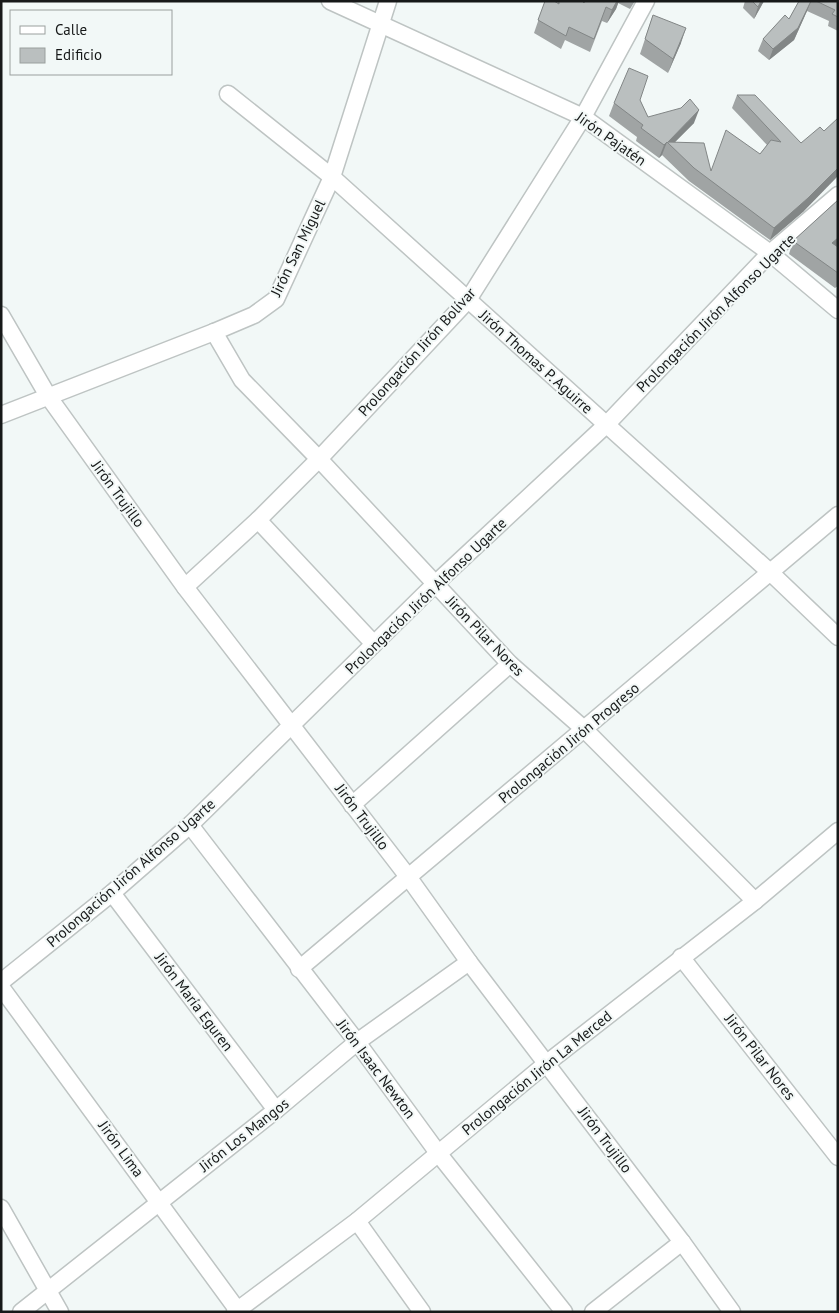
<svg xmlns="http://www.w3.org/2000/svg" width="839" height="1313" viewBox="0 0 839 1313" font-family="'PT Sans',sans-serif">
<rect width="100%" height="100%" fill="#f2f8f7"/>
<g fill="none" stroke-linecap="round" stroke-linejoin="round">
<defs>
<g id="street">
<path d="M 330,1 L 583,117 L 770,253 L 838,310"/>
<path d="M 228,94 L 332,177 L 771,573 L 838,637"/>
<path d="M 1,315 L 48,396 L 185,587 L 409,878 L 469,962 L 682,1242 L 732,1312"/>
<path d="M 214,332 L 242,380 L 319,459 L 510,664 L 585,730 L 755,901"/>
<path d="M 1,415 L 214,332 L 254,315 L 276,299 L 332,177 L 388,1"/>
<path d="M 258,520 L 374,644"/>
<path d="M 185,587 L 258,520 L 319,459 L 468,300 L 583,117 L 646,1"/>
<path d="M 352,805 L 510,664"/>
<path d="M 190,825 L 357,1042 L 438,1153 L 564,1312"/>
<path d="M 112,893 L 276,1110"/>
<path d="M 681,957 L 838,1157"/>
<path d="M 299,969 L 838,515"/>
<path d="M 1,982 L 112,893 L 190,825 L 435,584 L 606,425 L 770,253 L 838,195"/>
<path d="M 1,987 L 239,1312"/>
<path d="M 1,1208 L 60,1312"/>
<path d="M 357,1221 L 422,1312"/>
<path d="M 21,1312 L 276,1110 L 357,1042 L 469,962"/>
<path d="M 235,1312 L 357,1221 L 547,1063 L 755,901 L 838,831"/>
<path d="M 593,1312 L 682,1242"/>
</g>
</defs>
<use href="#street" stroke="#bec4c3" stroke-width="19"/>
<use href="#street" stroke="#fff" stroke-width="16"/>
</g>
<g fill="#a0a4a4">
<path d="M 545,1 L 557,3 L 558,1 L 582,1 L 584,3 L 585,1 L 635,1 L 630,9 L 618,3 L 616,9 L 607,23 L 602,21 L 590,52 L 565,40 L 561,49 L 534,33 Z"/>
<path d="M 745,1 L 764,1 L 754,19 L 743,8 Z"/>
<path d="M 799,1 L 838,1 L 838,31 L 828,26 L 829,21 L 807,11 L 794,40 L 769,60 L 758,51 L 763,39 L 789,19 Z"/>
<path d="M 653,15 L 681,43 L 668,73 L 640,54 Z"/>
<path d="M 737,95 L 801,143 L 804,211 L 770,240 L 689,181 L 662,155 L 659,158 L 636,141 L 637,137 L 609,116 L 614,103 L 640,100 L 648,117 L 694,123 L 675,142 L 711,171 L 760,154 L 767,145 L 732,108 Z"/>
<path d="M 838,200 L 838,286 L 835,288 L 789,254 L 793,241 Z"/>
</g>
<g fill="#828686">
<path d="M 617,1 L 619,1 L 616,9 L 607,23 L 612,10 Z"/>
<path d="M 761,1 L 764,1 L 754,19 L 758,7 Z"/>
<path d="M 811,1 L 807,11 L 794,40 L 769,60 L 773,49 Z"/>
<path d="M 686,28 L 681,43 L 668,73 L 673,59 Z"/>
<path d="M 699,110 L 694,123 L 671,146 L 668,142 Z"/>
<path d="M 667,142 L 662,155 L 659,158 L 664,145 Z"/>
<path d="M 838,168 L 838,176 L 804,211 L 770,240 L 774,228 Z"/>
<path d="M 838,238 L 838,247 L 832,243 Z"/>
</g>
<g fill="#babfbf" stroke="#828686">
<path d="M 545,1 L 554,1 L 559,4 L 559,1 L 582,1 L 584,3 L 585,1 L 617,1 L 612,10 L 606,7 L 594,39 L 569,27 L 566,36 L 538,20 Z"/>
<path d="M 752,1 L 761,1 L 758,7 Z"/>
<path d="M 799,1 L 811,1 L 798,28 L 773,49 L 763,39 L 785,15 L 789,19 Z"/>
<path d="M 816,1 L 838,1 L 838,17 L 832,14 L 835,10 Z"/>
<path d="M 653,15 L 686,28 L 673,59 L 645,39 Z"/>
<path d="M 629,68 L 648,76 L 640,100 L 648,117 L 681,108 L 690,99 L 699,110 L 668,142 L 704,143 L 711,171 L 726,130 L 760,154 L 771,140 L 781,142 L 737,95 L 755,95 L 801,143 L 820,127 L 824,131 L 838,118 L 838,168 L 808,198 L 774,228 L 694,168 L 667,142 L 664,145 L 641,128 L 643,125 L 614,103 Z"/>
<path d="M 838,200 L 838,238 L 832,243 L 838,247 L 838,273 L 793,241 Z"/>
</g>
<g text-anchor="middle" stroke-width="4" stroke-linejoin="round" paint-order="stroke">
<g font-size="15" fill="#171919" stroke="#f2f8f7">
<text transform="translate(611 139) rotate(35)" y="5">Jirón Pajatén</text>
<text transform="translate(298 248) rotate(-64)" y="5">Jirón San Miguel</text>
<text transform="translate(716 313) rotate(-45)" y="5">Prolongación Jirón Alfonso Ugarte</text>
<text transform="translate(417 352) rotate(-48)" y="5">Prolongación Jirón Bolívar</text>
<text transform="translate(536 362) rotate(42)" y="5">Jirón Thomas P. Aguirre</text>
<text transform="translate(118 494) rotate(54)" y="5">Jirón Trujillo</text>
<text transform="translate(426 596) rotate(-44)" y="5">Prolongación Jirón Alfonso Ugarte</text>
<text transform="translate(485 636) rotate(46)" y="5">Jirón Pilar Nores</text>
<text transform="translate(569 743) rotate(-40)" y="5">Prolongación Jirón Progreso</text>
<text transform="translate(362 817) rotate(53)" y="5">Jirón Trujillo</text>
<text transform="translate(131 873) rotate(-41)" y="5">Prolongación Jirón Alfonso Ugarte</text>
<text transform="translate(194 1002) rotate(53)" y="5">Jirón María Eguren</text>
<text transform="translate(760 1057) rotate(52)" y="5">Jirón Pilar Nores</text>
<text transform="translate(376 1069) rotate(53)" y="5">Jirón Isaac Newton</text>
<text transform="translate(537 1073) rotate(-39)" y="5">Prolongación Jirón La Merced</text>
<text transform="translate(244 1135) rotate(-38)" y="5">Jirón Los Mangos</text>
<text transform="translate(605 1140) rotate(53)" y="5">Jirón Trujillo</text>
<text transform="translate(121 1149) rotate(54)" y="5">Jirón Lima</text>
</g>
</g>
<rect width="839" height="1313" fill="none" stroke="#171919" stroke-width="5"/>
<rect x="10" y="10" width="162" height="65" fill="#f2f8f7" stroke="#9a9f9e"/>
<rect x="20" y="26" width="25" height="8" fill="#ffffff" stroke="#9a9f9e"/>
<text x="55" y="35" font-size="15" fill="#171919">Calle</text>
<rect x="20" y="48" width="25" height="15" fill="#babfbf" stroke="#9a9f9e"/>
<text x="55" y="60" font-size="15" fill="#171919">Edificio</text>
</svg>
